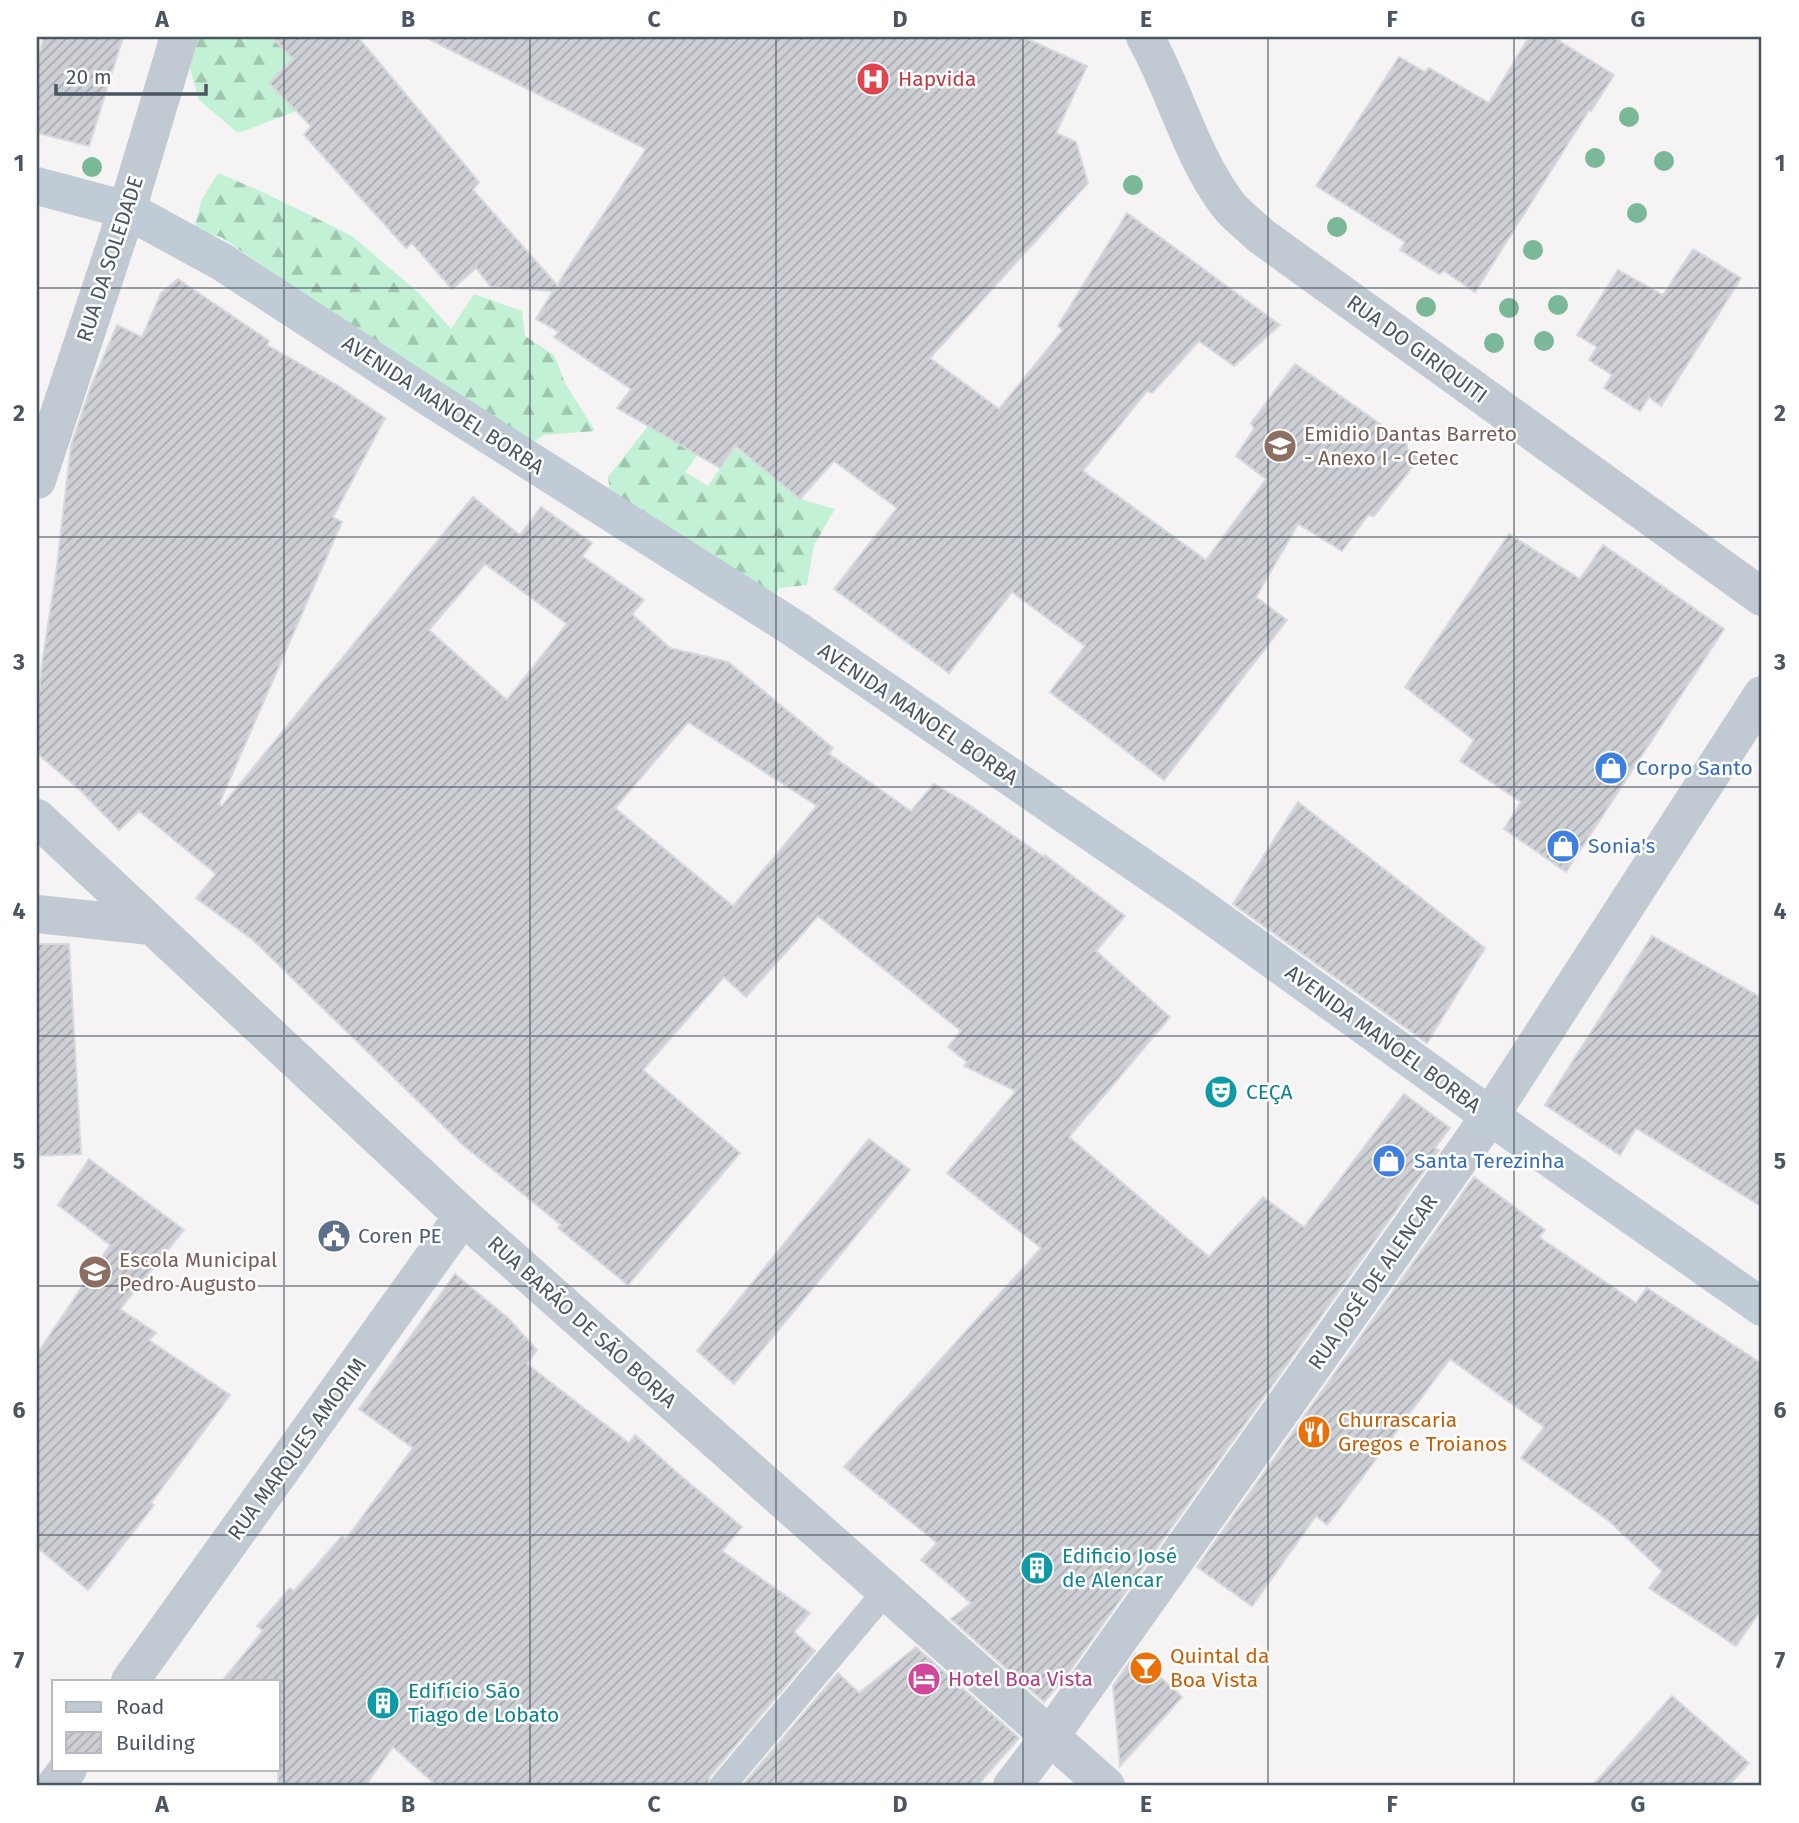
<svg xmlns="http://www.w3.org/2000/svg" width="1799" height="1823" viewBox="0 0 1799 1823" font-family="'Fira Sans',sans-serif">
<defs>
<pattern id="forest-firs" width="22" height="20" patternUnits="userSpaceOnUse" patternTransform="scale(1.75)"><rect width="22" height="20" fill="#c3f1d5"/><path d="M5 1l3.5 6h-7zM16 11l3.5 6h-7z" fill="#a0c6b0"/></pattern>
<pattern id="building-hatch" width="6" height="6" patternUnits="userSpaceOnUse" patternTransform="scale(1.75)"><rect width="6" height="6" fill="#cdcfd5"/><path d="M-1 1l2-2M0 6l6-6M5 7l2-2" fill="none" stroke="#a8abb0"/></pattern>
</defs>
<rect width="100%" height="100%" fill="#f5f3f3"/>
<g fill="url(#forest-firs)">
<path d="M 195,37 L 282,37 L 293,59 L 269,83 L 296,111 L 238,133 L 199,100 L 187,58 Z"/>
<path d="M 218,173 L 265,193 L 352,236 L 420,294 L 451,329 L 474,294 L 522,311 L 525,336 L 554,355 L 565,383 L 595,431 L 544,435 L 526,448 L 221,237 L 194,230 L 201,201 Z"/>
<path d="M 648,426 L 716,429 L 685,472 L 708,486 L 734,447 L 800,499 L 835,509 L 814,545 L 807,585 L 779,588 L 765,619 L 612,504 L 608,477 Z"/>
</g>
<g fill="url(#building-hatch)" stroke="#d7d9de" stroke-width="2" fill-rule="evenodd">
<path d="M 44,37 L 123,37 L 89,146 L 37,133 L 37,62 Z"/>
<path d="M 272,37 L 358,37 L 479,182 L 473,190 L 557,285 L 646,149 L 425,37 L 1023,37 L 1087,66 L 1056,133 L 1076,142 L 1088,183 L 930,358 L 999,409 L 1063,330 L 1058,326 L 1127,213 L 1280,325 L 1234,366 L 1199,341 L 1152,393 L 1147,391 L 1083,471 L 1206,560 L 1266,479 L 1236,456 L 1254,429 L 1251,423 L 1295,364 L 1407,443 L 1407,449 L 1420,457 L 1374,516 L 1368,515 L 1342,551 L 1298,524 L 1256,597 L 1287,620 L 1164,780 L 1050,692 L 1085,646 L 1012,592 L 949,673 L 834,589 L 897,508 L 834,461 L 800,499 L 735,446 L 720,468 L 617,408 L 631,389 L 554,337 L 559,332 L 536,319 L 553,291 L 491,287 L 476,268 L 452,289 L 412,243 L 406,248 L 304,135 L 311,126 L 269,83 L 293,59 Z"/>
<path d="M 1529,37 L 1553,37 L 1614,75 L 1591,111 L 1589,110 L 1475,292 L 1444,271 L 1439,274 L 1400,250 L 1405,242 L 1316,186 L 1399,57 L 1425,72 L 1429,68 L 1489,103 Z"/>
<path d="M 1693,249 L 1741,278 L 1661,406 L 1649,397 L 1640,411 L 1604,388 L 1612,375 L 1589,360 L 1597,347 L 1577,335 L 1618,270 L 1663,295 Z"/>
<path d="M 178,279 L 269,341 L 267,345 L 337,385 L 385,418 L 333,517 L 342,522 L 219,804 L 222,806 L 473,497 L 520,535 L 541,507 L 592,543 L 582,556 L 644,600 L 632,614 L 670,648 L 728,662 L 833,748 L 829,754 L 911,811 L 934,784 L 968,804 L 1044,857 L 1045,855 L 1125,916 L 1096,951 L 1170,1017 L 1069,1137 L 1209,1257 L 1263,1197 L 1304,1227 L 1404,1094 L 1450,1128 L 1435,1148 L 1439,1150 L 1067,1675 L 1044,1702 L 951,1619 L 971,1603 L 921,1560 L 937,1543 L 844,1467 L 1041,1248 L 947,1173 L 1016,1091 L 964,1066 L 967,1062 L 948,1047 L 961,1031 L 818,916 L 746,997 L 724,977 L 643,1070 L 740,1153 L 628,1285 L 558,1228 L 561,1225 L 463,1145 L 253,940 L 196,898 L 216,874 L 139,811 L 119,830 L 81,791 L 37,753 L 37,713 L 42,664 L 56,573 L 71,446 L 91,386 L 117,325 L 142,337 L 161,293 ZM 485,564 L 567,624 L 507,700 L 429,630 ZM 688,722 L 817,806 L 733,906 L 615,808 Z"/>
<path d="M 1509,534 L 1580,579 L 1603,545 L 1724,629 L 1566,872 L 1504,829 L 1521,802 L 1460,761 L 1474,740 L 1405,687 Z"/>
<path d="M 1298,802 L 1485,948 L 1427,1043 L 1233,904 Z"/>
<path d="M 1652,936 L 1762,998 L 1762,1207 L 1636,1128 L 1620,1155 L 1545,1105 Z"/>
<path d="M 37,944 L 69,944 L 81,1154 L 37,1156 Z"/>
<path d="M 869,1139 L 910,1170 L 734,1384 L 697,1351 Z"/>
<path d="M 89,1159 L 184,1230 L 120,1309 L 156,1333 L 149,1340 L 230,1395 L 151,1503 L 154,1505 L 88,1590 L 37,1547 L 37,1354 L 110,1245 L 58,1205 Z"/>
<path d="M 1474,1177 L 1545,1230 L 1539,1237 L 1636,1303 L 1647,1288 L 1762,1364 L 1762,1608 L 1736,1646 L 1649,1588 L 1662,1571 L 1608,1520 L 1521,1458 L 1544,1427 L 1450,1359 L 1327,1525 L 1316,1516 L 1252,1606 L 1197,1567 Z"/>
<path d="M 455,1274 L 508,1318 L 537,1350 L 527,1364 L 629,1443 L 635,1435 L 682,1477 L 742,1527 L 722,1551 L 810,1613 L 794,1632 L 815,1651 L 710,1776 L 707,1786 L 437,1786 L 393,1747 L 365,1786 L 278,1786 L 278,1681 L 222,1681 L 263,1631 L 257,1626 L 290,1588 L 294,1591 L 342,1536 L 346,1539 L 413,1448 L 359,1409 Z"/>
<path d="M 916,1647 L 1019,1738 L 977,1786 L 742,1786 L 838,1673 L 859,1693 Z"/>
<path d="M 1135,1654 L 1182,1697 L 1120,1766 L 1113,1686 Z"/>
<path d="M 1672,1696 L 1749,1763 L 1728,1786 L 1592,1786 Z"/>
</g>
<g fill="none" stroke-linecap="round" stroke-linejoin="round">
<path stroke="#c1cad2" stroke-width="26" d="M 722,1786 L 886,1591"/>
<path stroke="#c1cad2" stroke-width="38" d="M 1051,1735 L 1490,1116 L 1762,695"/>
<g stroke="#c1cad2" stroke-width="38">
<path d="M 1145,37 C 1175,90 1190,153 1226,202 C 1235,215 1250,225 1261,236 L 1762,597"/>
<path d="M 37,480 L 127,210 L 179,37"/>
<path d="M 37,818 L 463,1216 L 1106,1786"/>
<path d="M 37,914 L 151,926"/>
<path d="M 130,1681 L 463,1216"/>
<path d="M 55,1786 L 68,1769"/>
<path d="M 1012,1786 L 1051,1735"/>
</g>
<path stroke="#c1cbd6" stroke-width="38" d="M 37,186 L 127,210 L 222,262 L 429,397 L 795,629 L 1190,900 L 1490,1116 L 1762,1307"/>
</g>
<g fill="#7bb799">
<circle cx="1629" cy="117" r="10"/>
<circle cx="1595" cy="158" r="10"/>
<circle cx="1664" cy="161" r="10"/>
<circle cx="92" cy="167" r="10"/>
<circle cx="1133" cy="185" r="10"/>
<circle cx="1637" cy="213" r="10"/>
<circle cx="1337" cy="227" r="10"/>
<circle cx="1533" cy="250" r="10"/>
<circle cx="1558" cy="305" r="10"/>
<circle cx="1426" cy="307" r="10"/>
<circle cx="1509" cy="308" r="10"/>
<circle cx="1544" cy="341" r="10"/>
<circle cx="1494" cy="343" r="10"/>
</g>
<path fill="none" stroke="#4a5661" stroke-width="2" stroke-opacity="0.55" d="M 284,37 L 284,1786M 530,37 L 530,1786M 776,37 L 776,1786M 1023,37 L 1023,1786M 1268,37 L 1268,1786M 1514,37 L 1514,1786M 37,288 L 1762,288M 37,537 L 1762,537M 37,787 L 1762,787M 37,1036 L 1762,1036M 37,1286 L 1762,1286M 37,1535 L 1762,1535"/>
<defs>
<symbol id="hospital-disc" viewBox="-11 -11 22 22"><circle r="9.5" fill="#e0444e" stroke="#fff"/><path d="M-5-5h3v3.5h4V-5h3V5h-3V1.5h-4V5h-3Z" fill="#fff"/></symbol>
<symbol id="school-disc" viewBox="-11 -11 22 22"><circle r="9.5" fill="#8d6e63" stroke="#fff"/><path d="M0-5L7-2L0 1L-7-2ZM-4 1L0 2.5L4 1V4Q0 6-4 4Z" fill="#fff"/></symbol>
<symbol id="shop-disc" viewBox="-11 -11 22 22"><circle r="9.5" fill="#3f7fe0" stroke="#fff"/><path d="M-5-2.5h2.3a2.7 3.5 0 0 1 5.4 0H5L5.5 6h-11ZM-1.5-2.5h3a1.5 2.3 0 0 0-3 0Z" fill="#fff"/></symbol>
<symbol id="theatre-disc" viewBox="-11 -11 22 22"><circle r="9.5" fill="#0f9aa8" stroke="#fff"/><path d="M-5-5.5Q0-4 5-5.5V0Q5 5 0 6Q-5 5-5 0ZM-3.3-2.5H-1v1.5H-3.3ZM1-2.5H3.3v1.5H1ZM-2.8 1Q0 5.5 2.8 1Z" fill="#fff"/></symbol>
<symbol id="civic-disc" viewBox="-11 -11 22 22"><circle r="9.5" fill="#5c6f8a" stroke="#fff"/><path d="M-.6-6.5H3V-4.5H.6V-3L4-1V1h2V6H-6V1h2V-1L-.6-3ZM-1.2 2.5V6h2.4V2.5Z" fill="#fff"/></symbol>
<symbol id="restaurant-disc" viewBox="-11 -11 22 22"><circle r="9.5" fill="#e8710a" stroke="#fff"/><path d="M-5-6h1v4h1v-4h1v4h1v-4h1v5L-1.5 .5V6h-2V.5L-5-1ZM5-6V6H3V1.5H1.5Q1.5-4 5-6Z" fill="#fff"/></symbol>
<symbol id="building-disc" viewBox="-11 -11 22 22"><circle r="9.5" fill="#0f9aa8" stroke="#fff"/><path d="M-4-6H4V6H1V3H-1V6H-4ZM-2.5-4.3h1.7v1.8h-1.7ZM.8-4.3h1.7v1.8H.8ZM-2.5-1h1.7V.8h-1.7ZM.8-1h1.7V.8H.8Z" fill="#fff"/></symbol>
<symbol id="bar-disc" viewBox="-11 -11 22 22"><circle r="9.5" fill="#e8710a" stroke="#fff"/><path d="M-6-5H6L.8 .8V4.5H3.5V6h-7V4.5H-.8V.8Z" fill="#fff"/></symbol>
<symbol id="hotel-disc" viewBox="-11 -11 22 22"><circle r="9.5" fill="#d1479c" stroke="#fff"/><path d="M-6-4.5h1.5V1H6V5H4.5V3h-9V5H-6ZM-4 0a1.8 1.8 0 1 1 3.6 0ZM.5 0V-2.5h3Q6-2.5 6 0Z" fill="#fff"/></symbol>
</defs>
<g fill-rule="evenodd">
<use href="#hospital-disc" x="854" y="60" width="38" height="38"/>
<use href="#school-disc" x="1261" y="427" width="38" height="38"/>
<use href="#shop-disc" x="1592" y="749" width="38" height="38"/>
<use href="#shop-disc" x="1544" y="827" width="38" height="38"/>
<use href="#theatre-disc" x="1202" y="1073" width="38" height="38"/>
<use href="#shop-disc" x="1370" y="1142" width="38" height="38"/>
<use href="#civic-disc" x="315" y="1217" width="38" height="38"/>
<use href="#school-disc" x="76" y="1253" width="38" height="38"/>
<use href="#restaurant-disc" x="1295" y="1413" width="38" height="38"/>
<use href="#building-disc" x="1018" y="1549" width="38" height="38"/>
<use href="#bar-disc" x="1127" y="1649" width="38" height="38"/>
<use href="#hotel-disc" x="905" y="1660" width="38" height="38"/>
<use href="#building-disc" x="364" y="1684" width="38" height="38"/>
</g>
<g text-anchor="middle" stroke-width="5" stroke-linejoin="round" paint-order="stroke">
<g font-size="21" fill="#be3a42" stroke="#fff" text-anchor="start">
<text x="898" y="86">Hapvida</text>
</g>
<g font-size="21" fill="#4a5661" stroke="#fff">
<text transform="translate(110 259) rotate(-72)" y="7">RUA DA SOLEDADE</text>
<text transform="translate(1417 349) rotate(36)" y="7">RUA DO GIRIQUITI</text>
<text transform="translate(443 405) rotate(33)" y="7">AVENIDA MANOEL BORBA</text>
<text transform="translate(918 714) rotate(34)" y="7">AVENIDA MANOEL BORBA</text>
<text transform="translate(1383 1039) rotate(36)" y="7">AVENIDA MANOEL BORBA</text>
<text transform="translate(1373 1282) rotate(-55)" y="7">RUA JOSÉ DE ALENCAR</text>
<text transform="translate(582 1322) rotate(42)" y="7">RUA BARÃO DE SÃO BORJA</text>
<text transform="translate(297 1449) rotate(-54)" y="7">RUA MARQUES AMORIM</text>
</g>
<g font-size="21" fill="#785e54" stroke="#fff" text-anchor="start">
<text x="1304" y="441">Emidio Dantas Barreto<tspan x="1304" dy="24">- Anexo I - Cetec</tspan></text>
<text x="119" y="1267">Escola Municipal<tspan x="119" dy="24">Pedro Augusto</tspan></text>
</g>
<g font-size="21" fill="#366cbe" stroke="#fff" text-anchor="start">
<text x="1636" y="775">Corpo Santo</text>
<text x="1588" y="853">Sonia's</text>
<text x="1414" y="1168">Santa Terezinha</text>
</g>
<g font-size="21" fill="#0d838f" stroke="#fff" text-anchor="start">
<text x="1246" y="1099">CEÇA</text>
<text x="1062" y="1563">Edificio José<tspan x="1062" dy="24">de Alencar</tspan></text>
<text x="408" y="1698">Edifício São<tspan x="408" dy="24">Tiago de Lobato</tspan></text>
</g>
<g font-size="21" fill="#4e5e75" stroke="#fff" text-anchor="start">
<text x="358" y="1243">Coren PE</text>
</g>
<g font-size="21" fill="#c56008" stroke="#fff" text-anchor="start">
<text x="1338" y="1427">Churrascaria<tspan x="1338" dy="24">Gregos e Troianos</tspan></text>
<text x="1170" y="1663">Quintal da<tspan x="1170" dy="24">Boa Vista</tspan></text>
</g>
<g font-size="21" fill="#b23c85" stroke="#fff" text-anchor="start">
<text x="948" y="1686">Hotel Boa Vista</text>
</g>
</g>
<rect width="1799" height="1823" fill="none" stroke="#ffffff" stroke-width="77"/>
<rect x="52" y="1680" width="228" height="91" fill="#ffffff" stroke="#b7bbc0" stroke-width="2"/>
<rect x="66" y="1702" width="35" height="10" fill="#c1cbd6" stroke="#b7bbc0" stroke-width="2"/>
<text x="116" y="1714" font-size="21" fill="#4a5661">Road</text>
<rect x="66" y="1732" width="35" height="21" fill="url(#building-hatch)" stroke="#b7bbc0" stroke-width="2"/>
<text x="116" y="1750" font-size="21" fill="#4a5661">Building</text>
<path d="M56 84v10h150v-10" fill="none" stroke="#4a5661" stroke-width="3.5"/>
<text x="66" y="84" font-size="21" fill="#4a5661" stroke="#ffffff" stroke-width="5" paint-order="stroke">20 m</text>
<rect x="38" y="38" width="1722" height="1746" fill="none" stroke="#4a5661" stroke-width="2.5"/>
<g font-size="23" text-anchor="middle" font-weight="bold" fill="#4a5661">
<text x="162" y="27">A</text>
<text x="408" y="27">B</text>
<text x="654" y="27">C</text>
<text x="900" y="27">D</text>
<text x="1146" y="27">E</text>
<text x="1392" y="27">F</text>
<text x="1638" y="27">G</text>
<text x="19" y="171">1</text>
<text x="1780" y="171">1</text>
<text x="19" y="421">2</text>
<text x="1780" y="421">2</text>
<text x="19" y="670">3</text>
<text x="1780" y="670">3</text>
<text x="19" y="919">4</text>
<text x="1780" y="919">4</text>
<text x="19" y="1169">5</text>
<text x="1780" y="1169">5</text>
<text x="19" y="1418">6</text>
<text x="1780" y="1418">6</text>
<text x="19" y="1668">7</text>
<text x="1780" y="1668">7</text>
<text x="162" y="1812">A</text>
<text x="408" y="1812">B</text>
<text x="654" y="1812">C</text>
<text x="900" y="1812">D</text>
<text x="1146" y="1812">E</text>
<text x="1392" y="1812">F</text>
<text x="1638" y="1812">G</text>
</g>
</svg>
